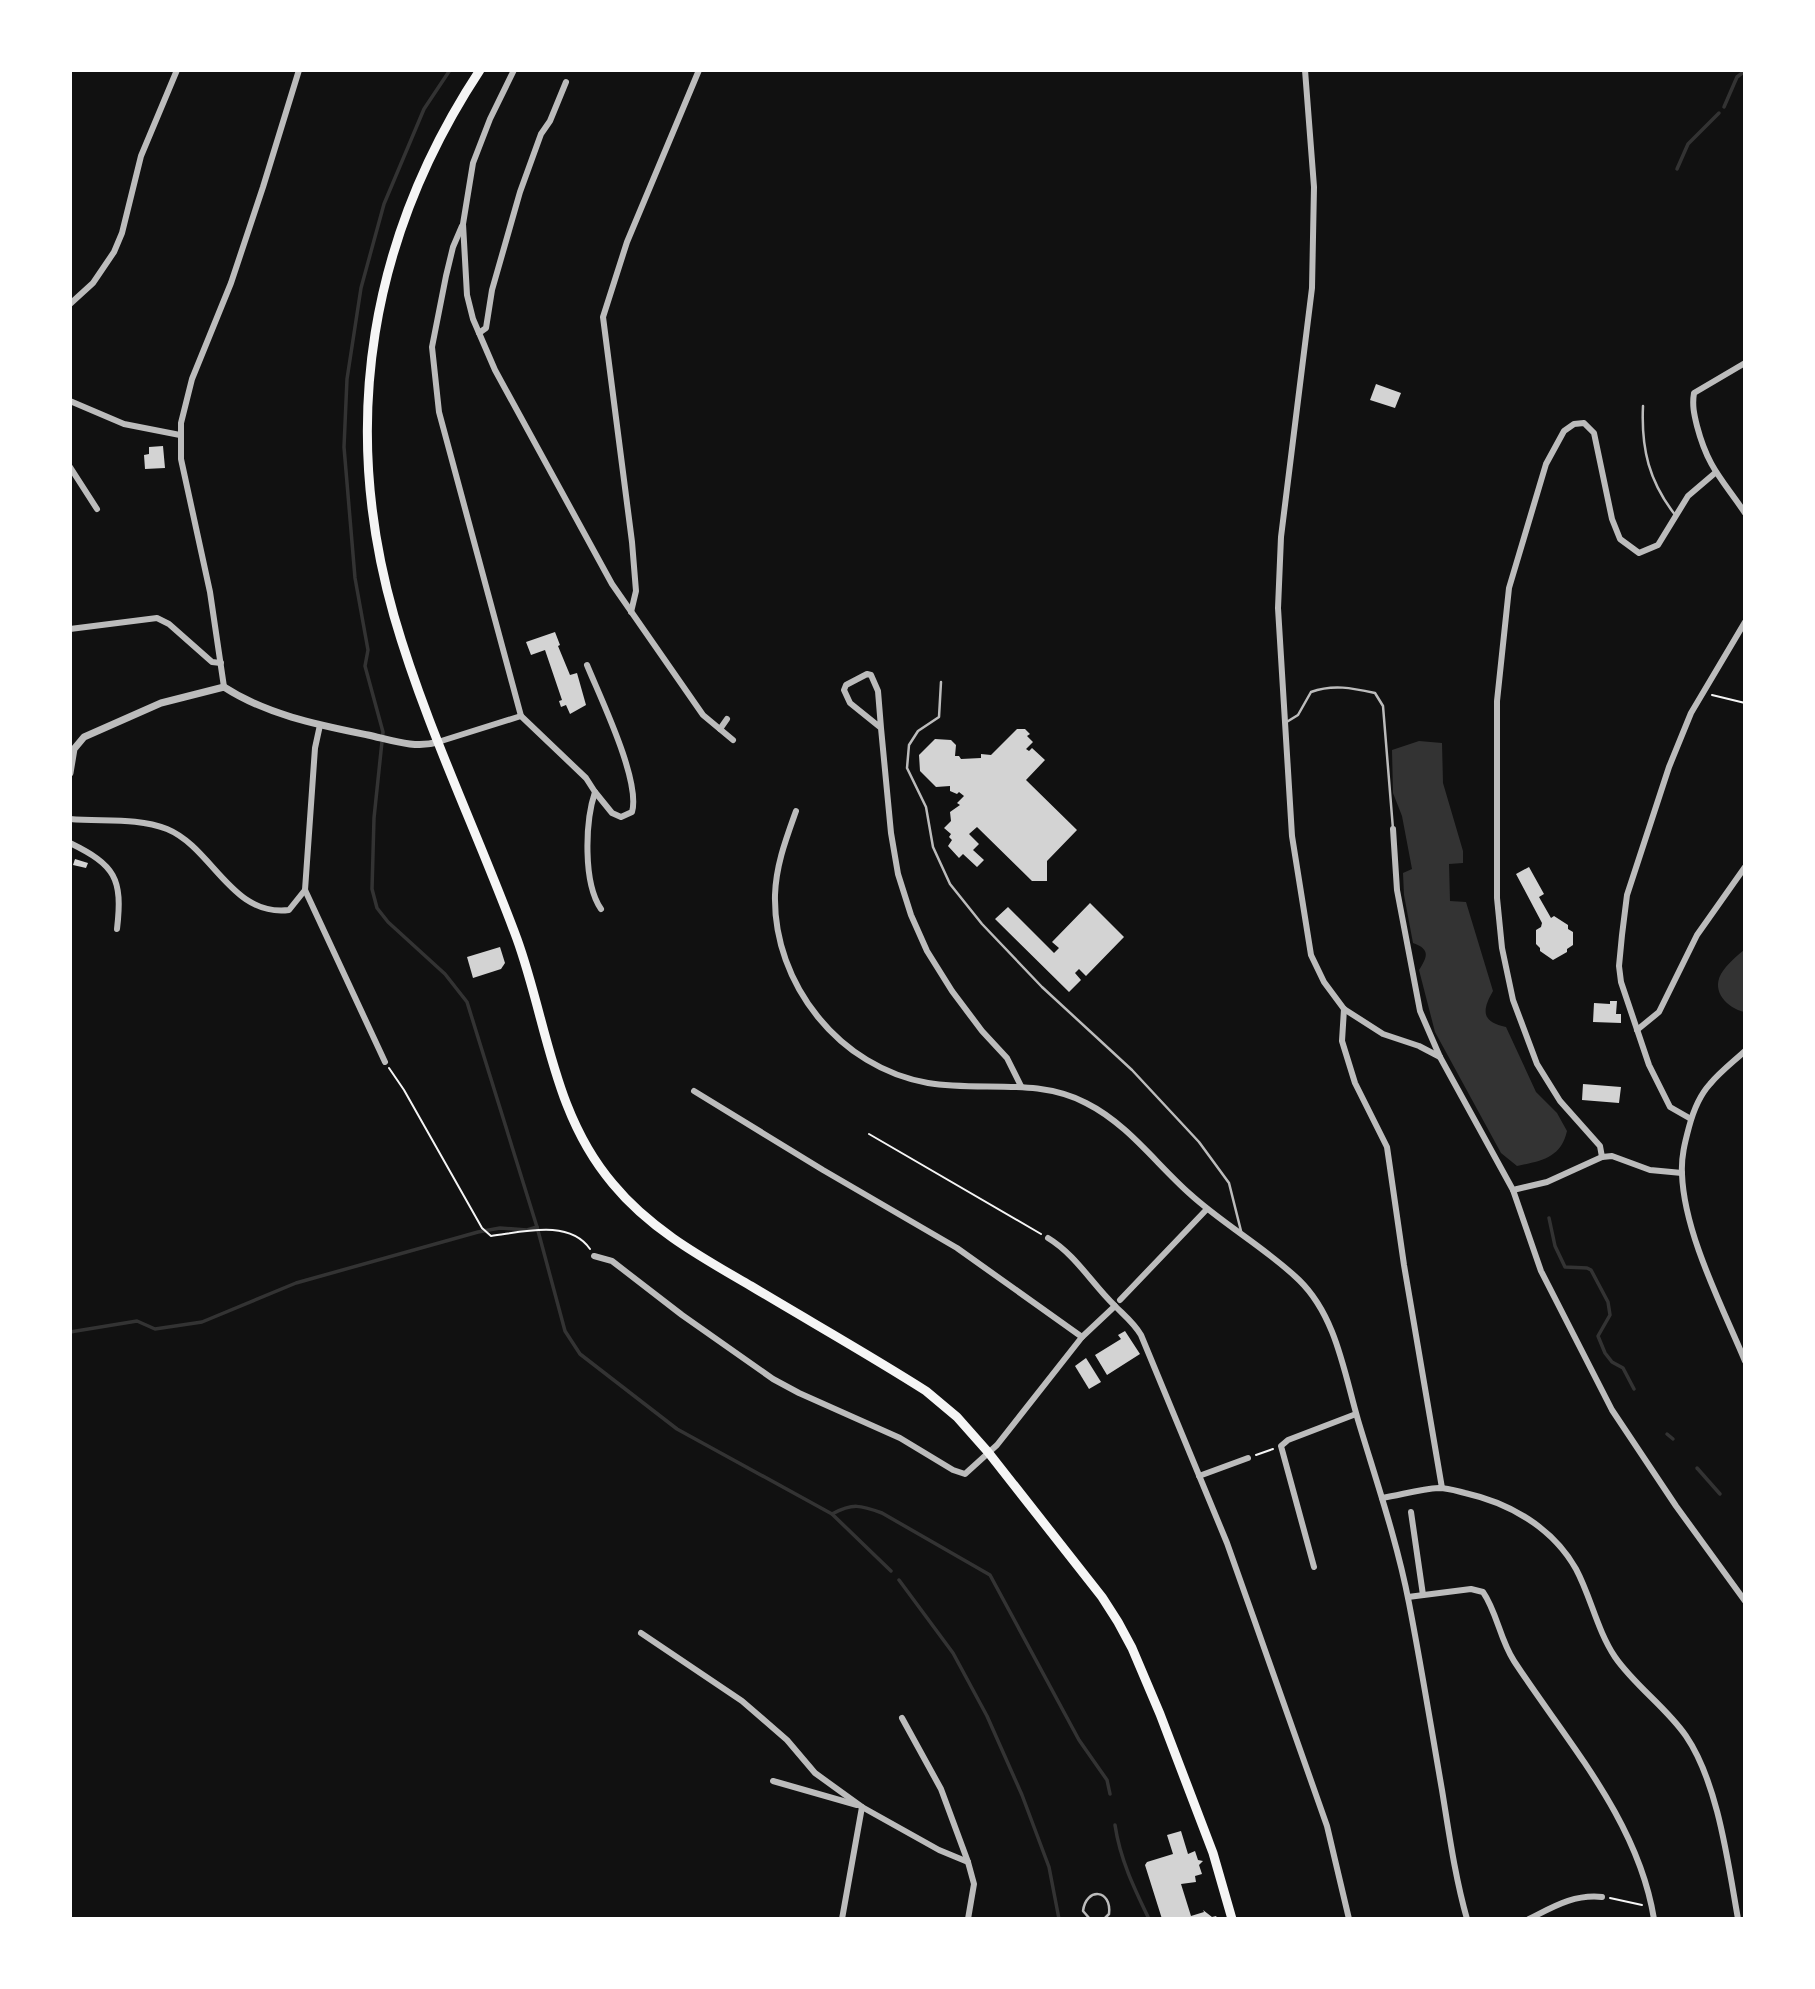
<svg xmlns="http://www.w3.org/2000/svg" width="1815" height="1989" viewBox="0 0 1815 1989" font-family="'Sofia Sans Condensed',sans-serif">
<rect width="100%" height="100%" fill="#111"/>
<g fill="#333">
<path d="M 1419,741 L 1442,743 L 1443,783 L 1463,851 L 1463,863 L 1449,864 L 1450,901 L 1466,902 L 1493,991 C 1482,1010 1481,1022 1506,1027 L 1536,1092 L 1557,1113 L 1567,1131 C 1561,1158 1541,1161 1517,1166 L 1501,1153 L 1435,1032 L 1419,970 C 1428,956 1430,949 1413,943 L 1404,895 L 1403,873 L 1412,869 L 1402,816 L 1393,793 L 1392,750 Z"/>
<path d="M 1745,949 L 1745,1012 L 1744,1012 C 1728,1008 1711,992 1721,974 C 1726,965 1737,956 1745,949 Z"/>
</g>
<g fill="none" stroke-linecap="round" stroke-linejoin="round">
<g stroke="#333" stroke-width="3.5">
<path d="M 450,70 L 424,109 L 384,204 L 361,288 L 347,379 L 344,447 L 355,578 L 368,650 L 365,666 L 383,732 L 374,818 L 372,889 L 377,908 L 388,922 L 445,974 L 467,1002 L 537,1227 L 565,1331 L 580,1354 L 677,1429 L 832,1514 C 853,1503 860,1505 882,1513 L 990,1575 L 1079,1740 L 1107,1780 L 1110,1794"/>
<path d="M 1724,107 L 1737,77 L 1745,71"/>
<path d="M 1677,169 L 1688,144 L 1719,113"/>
<path d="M 1549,1218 L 1555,1246 L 1565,1267 L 1587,1268 L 1591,1270 L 1608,1302 L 1610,1315 L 1598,1336 L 1605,1353 L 1612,1362 L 1623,1368 L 1634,1389"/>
<path d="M 70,1332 L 137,1321 L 155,1329 L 202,1322 L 296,1283 L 478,1232 L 500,1228 L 527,1230 L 537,1227"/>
<path d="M 1667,1434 L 1673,1439"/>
<path d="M 1697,1468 L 1720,1494"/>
<path d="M 832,1514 L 891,1571"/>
<path d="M 899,1580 L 953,1653 L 987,1716 L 1022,1795 L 1049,1867 L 1059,1919"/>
<path d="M 1115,1825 C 1120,1859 1134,1888 1149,1919"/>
</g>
</g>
<g fill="#d3d3d3">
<path d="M 1376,384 L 1401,393 L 1395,408 L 1370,400 Z"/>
<path d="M 163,446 L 165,468 L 145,469 L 144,455 L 149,454 L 149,447 Z"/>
<path d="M 555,632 L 560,645 L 558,646 L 570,675 L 577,673 L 586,705 L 570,714 L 566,705 L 561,707 L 559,701 L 562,700 L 545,650 L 531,655 L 526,642 Z"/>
<path d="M 1017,729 L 1025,729 L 1030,734 L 1027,736 L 1033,742 L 1026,749 L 1029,751 L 1032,748 L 1045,760 L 1026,780 L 1077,830 L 1047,861 L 1047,881 L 1032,881 L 977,827 L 969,834 L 979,844 L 973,850 L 984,860 L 977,867 L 963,854 L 959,858 L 948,846 L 952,840 L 949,837 L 951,834 L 944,828 L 951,821 L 950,812 L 960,805 L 957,803 L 964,796 L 959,792 L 957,794 L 950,791 L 950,786 L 936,787 L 920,771 L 919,755 L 935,739 L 951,740 L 956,745 L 955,756 L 959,756 L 961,759 L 981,758 L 981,754 L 991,755 Z"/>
<path d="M 75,859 L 88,863 L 86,868 L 73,865 Z"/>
<path d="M 1529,867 L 1544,894 L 1539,897 L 1551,918 L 1554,916 L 1568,925 L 1568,929 L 1573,932 L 1573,945 L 1567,949 L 1567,952 L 1553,960 L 1540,951 L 1540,948 L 1536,944 L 1536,930 L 1541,927 L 1542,923 L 1516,874 Z"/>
<path d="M 1090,903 L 1124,937 L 1086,976 L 1079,969 L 1075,973 L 1081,980 L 1069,992 L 995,919 L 1008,907 L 1054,953 L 1059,948 L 1052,942 Z"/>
<path d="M 500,947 L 505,963 L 501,969 L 473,978 L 467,957 Z"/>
<path d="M 1610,1001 L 1617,1001 L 1616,1014 L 1621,1014 L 1621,1023 L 1593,1022 L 1594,1003 L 1610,1004 Z"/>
<path d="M 1583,1084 L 1621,1087 L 1619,1103 L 1582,1100 Z"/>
<path d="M 1125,1331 L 1140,1354 L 1107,1375 L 1095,1355 L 1121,1339 L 1118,1335 Z"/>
<path d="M 1086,1358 L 1101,1382 L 1089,1389 L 1075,1366 Z"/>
<path d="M 1181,1831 L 1188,1854 L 1195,1851 L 1198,1860 L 1203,1861 L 1199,1865 L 1202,1874 L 1195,1876 L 1196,1882 L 1181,1884 L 1191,1916 L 1204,1912 L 1203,1910 L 1212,1917 L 1216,1916 L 1218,1919 L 1162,1919 L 1145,1865 L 1147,1862 L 1173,1854 L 1167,1835 Z"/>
</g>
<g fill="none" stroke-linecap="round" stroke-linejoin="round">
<g stroke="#f5f5f5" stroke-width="2">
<path d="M 1712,695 L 1745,703"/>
<path d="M 389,1068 L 404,1090 L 482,1228 L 491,1236 C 523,1232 569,1219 590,1249"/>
<path d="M 869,1134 L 1041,1234"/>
<path d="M 1256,1455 L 1273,1449"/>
<path d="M 1610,1898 L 1642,1905"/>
</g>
<g stroke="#bcbcbc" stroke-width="2.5">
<path d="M 1643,406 C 1641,449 1649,482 1676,516"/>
<path d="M 941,682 L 939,717 L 918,731 L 909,745 L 907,768 L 926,807 L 933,847 L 950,884 L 982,924 L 1042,987 L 1132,1070 L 1199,1142 L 1229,1183 L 1241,1231"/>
<path d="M 1285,723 L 1298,715 L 1311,692 C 1333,684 1352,688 1375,693 L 1383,706 L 1393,829"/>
<path d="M 1090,1919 L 1083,1911 C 1086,1887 1112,1889 1109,1914 L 1104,1919"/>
</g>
<g stroke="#bcbcbc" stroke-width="6">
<path d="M 514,70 L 490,119 L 473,163 L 463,224 L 467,295 L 473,319 L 495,370 L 612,584 L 703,715 L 733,740"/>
<path d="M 1305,70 L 1314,187 L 1312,288 L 1281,537 L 1278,608 L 1292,836 L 1311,955 L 1324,982 L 1344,1009 L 1383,1034 L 1419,1046 L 1440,1057"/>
<path d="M 462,226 L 453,247 L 446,276 L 432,347 L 439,412 L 521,716"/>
<path d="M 70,304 L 93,283 L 114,252 L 122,233 L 141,156 L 177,70"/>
<path d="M 479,333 L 486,328 L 492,290 L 520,192 L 541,134 L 550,121 L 566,82"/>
<path d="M 1745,363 L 1694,393 C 1692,405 1694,414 1697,426 C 1708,468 1722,479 1745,513"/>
<path d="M 70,401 L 124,424 L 180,435"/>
<path d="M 70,467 L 97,509"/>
<path d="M 631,612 L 636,591 L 632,542 L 603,317 L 627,242 L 699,70"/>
<path d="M 70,629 L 157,618 L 169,624 L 212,662 L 221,663"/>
<path d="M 587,665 C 600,697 641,781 632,812 L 621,817 L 612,813 L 595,792"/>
<path d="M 224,687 L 210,592 L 181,459 L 181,423 L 192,379 L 231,283 L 263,187 L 299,70"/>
<path d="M 320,725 L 315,748 L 305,890 L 385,1062"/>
<path d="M 881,728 L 878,691 L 871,675 L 867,674 L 846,685 L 844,690 L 850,703 L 881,728 L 891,833 L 898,874 L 911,915 L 927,951 L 952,991 L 982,1031 L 1007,1058 L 1021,1086"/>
<path d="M 720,729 L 727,719"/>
<path d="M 438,742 L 521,716 L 586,778 L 595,792 C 585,822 583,883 601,909"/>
<path d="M 796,811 C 786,839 776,865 775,895 C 773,984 840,1068 928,1083 C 981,1092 1036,1077 1086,1103 C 1128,1124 1156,1164 1190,1194 C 1224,1225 1266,1248 1299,1280 C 1336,1316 1344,1372 1358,1420 C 1376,1480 1397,1541 1409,1603 C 1421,1665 1431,1727 1442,1790 C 1449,1833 1455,1877 1467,1919"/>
<path d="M 70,819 C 102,822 137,817 167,829 C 213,848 231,917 289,910 L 305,890"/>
<path d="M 1393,829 L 1397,890 L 1420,1011 L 1440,1057 L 1513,1190 L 1547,1182 L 1602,1157 L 1612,1156 L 1650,1170 L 1682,1173"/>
<path d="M 70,843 C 115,865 123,878 117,929"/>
<path d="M 1344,1009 L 1342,1041 L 1355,1083 L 1387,1147 L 1404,1265 L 1442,1488"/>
<path d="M 1637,1030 L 1659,1012 L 1697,935 L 1745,867"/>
<path d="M 1745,1051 C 1733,1062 1720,1072 1710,1084 C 1699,1096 1693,1112 1689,1127 C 1685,1142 1681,1157 1682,1174 C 1684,1233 1722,1306 1745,1361"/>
<path d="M 694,1091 L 823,1170 L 957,1248 L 1082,1337"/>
<path d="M 1691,1119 L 1670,1107 L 1649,1065 L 1621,982 L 1619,966 L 1622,935 L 1627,895 L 1669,767 L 1691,713 L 1745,622"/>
<path d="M 1602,1157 L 1600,1146 L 1560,1101 L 1537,1064 L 1513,1000 L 1502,948 L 1497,898 L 1497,701 L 1509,588 L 1546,464 L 1564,431 L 1574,424 L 1584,423 L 1594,433 L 1612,519 L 1620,539 L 1639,553 L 1658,545 L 1688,496 L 1715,473"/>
<path d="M 1513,1190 L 1541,1271 L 1612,1410 L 1676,1506 L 1745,1601"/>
<path d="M 1048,1238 C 1076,1255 1092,1284 1115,1306 C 1125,1316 1134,1323 1141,1335 L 1227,1543 L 1255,1622 L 1327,1826 L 1349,1919"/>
<path d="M 594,1256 L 612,1261 L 682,1315 L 773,1379 L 799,1393 L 900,1438 L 953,1470 L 965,1474 L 997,1445 L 1082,1337 L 1115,1306"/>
<path d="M 1120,1300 L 1207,1209"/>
<path d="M 1199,1476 L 1248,1458"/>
<path d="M 1382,1498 C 1401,1495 1420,1489 1439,1488 C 1448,1488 1457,1491 1465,1493 C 1510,1503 1553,1528 1576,1569 C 1591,1597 1597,1630 1615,1657 C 1635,1686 1666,1707 1686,1736 C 1718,1783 1728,1863 1738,1919"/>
<path d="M 1411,1512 L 1423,1595"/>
<path d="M 1314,1567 L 1281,1446 L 1288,1440 L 1356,1414"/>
<path d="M 1408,1597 L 1471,1589 L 1483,1592 C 1497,1612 1500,1640 1514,1661 C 1567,1742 1638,1820 1654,1919"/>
<path d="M 641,1633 L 742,1701 L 787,1740 L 815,1773 L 862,1807 L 939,1850 L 968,1862"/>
<path d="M 902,1718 L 941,1789 L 968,1862 L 974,1884 L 968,1919"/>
<path d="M 773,1781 L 857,1805"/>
<path d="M 842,1919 L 862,1807"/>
<path d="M 1529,1919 C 1553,1907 1574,1894 1602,1897"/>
</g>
<path stroke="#bcbcbc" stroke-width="7" d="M 70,773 L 74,749 L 84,737 L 161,703 L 224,687 C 267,715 319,725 368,735 C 391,740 415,749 438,742"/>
<path stroke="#f5f5f5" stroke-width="9" d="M 480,70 C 370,237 339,423 394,616 C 426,727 477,831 517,939 C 547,1022 553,1114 613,1184 C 650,1229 701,1257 751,1286 C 809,1321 868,1354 926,1391 L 957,1417 L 988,1452 L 1102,1597 L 1118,1622 L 1132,1648 L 1160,1714 L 1213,1853 L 1232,1919"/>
</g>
<rect width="1815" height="1989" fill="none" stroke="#ffffff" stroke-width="144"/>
</svg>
